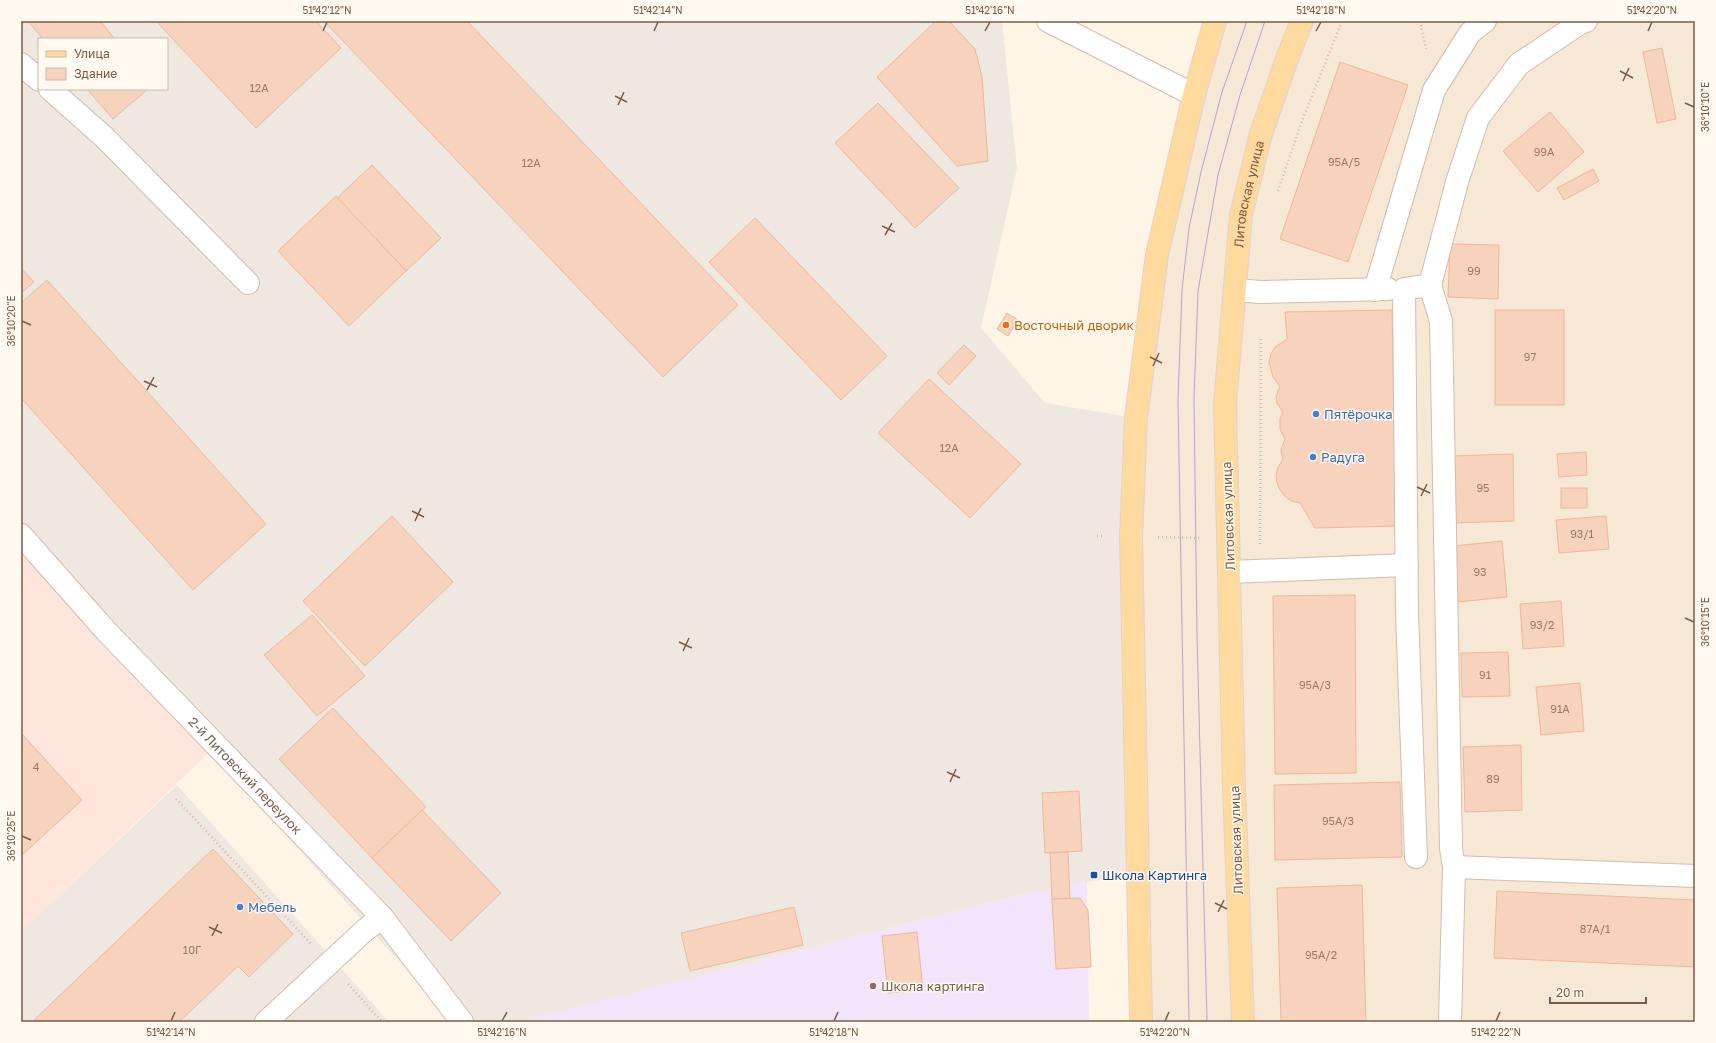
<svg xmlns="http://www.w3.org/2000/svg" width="1716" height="1043" viewBox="0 0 1716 1043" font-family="'Golos Text',sans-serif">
<rect width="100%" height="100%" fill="#fff5e7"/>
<path fill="#f7e7d5" d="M 1215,21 L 1695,21 L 1695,1022 L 1140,1022 L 1131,537 L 1157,255 Z"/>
<path fill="#ffe5db" d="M 21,548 L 211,751 L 21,931 Z"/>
<g fill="#efe8e1" fill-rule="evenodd">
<path d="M 21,21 L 1002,21 L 1017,168 L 981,328 L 1045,403 L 1136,418 L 1137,875 L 1087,882 L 1024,894 L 518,1022 L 453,1022 L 211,751 L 21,548 ZM 39,39 L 167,39 L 167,89 L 39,89 Z"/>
<path d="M 177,785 L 389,1022 L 21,1022 L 21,931 Z"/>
</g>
<path fill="#f2e4fb" d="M 1087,882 L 1089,1022 L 518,1022 L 1024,894 Z"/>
<g fill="#f7d2bc" stroke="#ecb89a">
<path d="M 28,21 L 100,21 L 115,39 L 43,39 Z"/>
<path d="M 156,21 L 316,21 L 341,48 L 256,128 Z"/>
<path d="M 324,21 L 467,21 L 738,305 L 663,377 Z"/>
<path d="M 936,21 L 949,21 L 975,49 L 982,77 L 988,161 L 957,166 L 877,77 Z"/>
<path d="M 1662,48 L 1676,119 L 1657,123 L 1643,52 Z"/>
<path d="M 1340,62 L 1408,85 L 1348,262 L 1280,239 Z"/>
<path d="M 87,89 L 148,89 L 113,119 Z"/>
<path d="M 878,103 L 959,188 L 915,228 L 835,143 Z"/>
<path d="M 1550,112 L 1584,152 L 1538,192 L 1503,151 Z"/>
<path d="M 372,165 L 441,238 L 406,271 L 337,198 Z"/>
<path d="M 1593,169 L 1599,181 L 1564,200 L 1557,188 Z"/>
<path d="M 336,196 L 406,271 L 349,326 L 278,251 Z"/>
<path d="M 755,218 L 887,356 L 841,400 L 709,262 Z"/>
<path d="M 1450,244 L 1499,245 L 1498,299 L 1448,297 Z"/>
<path d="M 21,268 L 34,282 L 21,293 Z"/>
<path d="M 47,280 L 266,524 L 193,590 L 21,398 L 21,303 Z"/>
<path d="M 1392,310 L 1396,526 L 1315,528 L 1300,503 L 1291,501 L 1285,496 L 1280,490 L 1277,483 L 1276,475 L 1278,467 L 1283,459 L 1281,450 L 1285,439 L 1280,429 L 1280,418 L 1283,412 L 1277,403 L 1276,397 L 1280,386 L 1273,377 L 1269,362 L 1271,354 L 1275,347 L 1287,339 L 1285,312 Z"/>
<rect x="1495" y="310" width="69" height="95"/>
<path d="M 1007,313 L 1018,320 L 1008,336 L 997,329 Z"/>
<path d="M 964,345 L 976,356 L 949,385 L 937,373 Z"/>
<path d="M 929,379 L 1021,464 L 970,518 L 878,433 Z"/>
<path d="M 1586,452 L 1587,475 L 1559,477 L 1557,454 Z"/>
<path d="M 1513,454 L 1514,521 L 1453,523 L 1451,456 Z"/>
<rect x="1561" y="488" width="26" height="20"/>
<path d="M 392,516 L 453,582 L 365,666 L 303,601 Z"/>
<path d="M 1606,516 L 1609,549 L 1559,553 L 1556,520 Z"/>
<path d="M 1502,541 L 1507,597 L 1458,602 L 1454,546 Z"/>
<path d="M 1355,595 L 1356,773 L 1275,774 L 1273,596 Z"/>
<path d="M 1561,601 L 1564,646 L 1523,649 L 1520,604 Z"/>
<path d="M 312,615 L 365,676 L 317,716 L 264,655 Z"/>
<path d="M 1508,652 L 1510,696 L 1462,697 L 1461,653 Z"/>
<path d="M 1580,683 L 1584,731 L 1541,735 L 1536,687 Z"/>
<path d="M 333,708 L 426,807 L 372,858 L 279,759 Z"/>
<path d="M 21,733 L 82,800 L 21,856 Z"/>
<path d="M 1521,745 L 1522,810 L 1465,812 L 1463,747 Z"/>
<path d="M 1400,782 L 1402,857 L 1275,860 L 1274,785 Z"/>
<path d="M 1079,791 L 1082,851 L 1045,853 L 1042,793 Z"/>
<path d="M 422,810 L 501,893 L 451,941 L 372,858 Z"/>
<path d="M 213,849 L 293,934 L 249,977 L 238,966 L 179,1022 L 32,1022 Z"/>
<path d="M 1068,852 L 1070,898 L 1052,899 L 1050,853 Z"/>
<path d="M 1362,885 L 1366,1022 L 1281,1022 L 1277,888 Z"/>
<path d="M 1497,891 L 1695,900 L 1695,967 L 1494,958 Z"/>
<path d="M 1080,898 L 1088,910 L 1091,967 L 1056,969 L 1052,899 Z"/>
<path d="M 794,907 L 803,945 L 690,971 L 681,933 Z"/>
<path d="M 917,932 L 923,990 L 888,993 L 882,936 Z"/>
</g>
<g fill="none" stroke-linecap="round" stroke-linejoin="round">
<defs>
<g id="minor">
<path d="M 1048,21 L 1194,95"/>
<path d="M 21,64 L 39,80"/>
<path d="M 50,89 L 104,137 L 248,283"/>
<path d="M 1430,285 L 1441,321 L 1451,848 L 1454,867 L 1450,1022"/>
<path d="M 1235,290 L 1261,292 L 1388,289"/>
<path d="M 1375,290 L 1434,90 L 1470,33 L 1485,21"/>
<path id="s1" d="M 21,535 L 107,632 L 382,917 L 462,1022"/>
<path d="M 1230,572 L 1407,565"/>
<path d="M 1416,857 L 1407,613 L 1404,289 L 1430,285 L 1457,182 L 1478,118 L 1519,64 L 1580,23 L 1586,21"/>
<path d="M 1454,867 L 1695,876"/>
<path d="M 266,1022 L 364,931 L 382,917"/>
</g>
<g id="major">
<path d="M 1141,1022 L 1131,537 L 1136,418 L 1157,255 L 1194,95 L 1215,21"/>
<path id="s2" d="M 1243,1022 L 1234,787 L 1225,404 L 1241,215 L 1261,134 L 1288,56 L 1302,21"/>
</g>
</defs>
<use href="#minor" stroke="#d3bcab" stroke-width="24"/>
<use href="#major" stroke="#ddd4cf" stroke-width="24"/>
<g stroke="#ddb59e" stroke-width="2.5" stroke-dasharray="1 3" stroke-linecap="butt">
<path d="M 1420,21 L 1426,49"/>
<path d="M 1278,191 L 1302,121 L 1342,21"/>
<path d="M 1097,536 L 1103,536"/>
<path d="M 1158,537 L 1199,538"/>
<path d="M 1260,544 L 1261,337"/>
<path d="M 176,799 L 311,944"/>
<path d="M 348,984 L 382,1022"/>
</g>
<use href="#minor" stroke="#fff" stroke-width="22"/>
<use href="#major" stroke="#ffd99e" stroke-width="22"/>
<g stroke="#b8a3cb" stroke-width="1">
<path d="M 1189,1022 L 1178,400 L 1182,290 L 1189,228 L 1201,172 L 1222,92 L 1247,21"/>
<path d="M 1207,1022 L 1197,635 L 1194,398 L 1198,291 L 1218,175 L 1240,95 L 1265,21"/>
</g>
</g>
<path fill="none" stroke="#7d5a47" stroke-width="1.5" d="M 323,31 L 327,22M 654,31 L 658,22M 985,31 L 990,22M 1316,31 L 1321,22M 1648,31 L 1652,22M 1620,71 L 1633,78M 1623,81 L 1629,68M 615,96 L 627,102M 1685,103 L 1694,107M 618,105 L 624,92M 882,226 L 895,232M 885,235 L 892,223M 22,321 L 31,325M 1150,357 L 1162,363M 1153,366 L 1159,353M 144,381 L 157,387M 147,390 L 154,377M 1417,487 L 1430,493M 1421,496 L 1427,484M 412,511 L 424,517M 415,521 L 421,508M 1685,618 L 1694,622M 679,642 L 692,648M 683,651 L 689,638M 947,772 L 960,778M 950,782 L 956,769M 22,836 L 31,840M 1215,903 L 1227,909M 1218,912 L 1224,900M 209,927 L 222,933M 212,936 L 218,924M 171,1021 L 175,1012M 502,1021 L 507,1012M 834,1021 L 838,1012M 1165,1021 L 1169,1012M 1496,1021 L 1500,1012"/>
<circle fill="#e8710a" stroke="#fff9f0" stroke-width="1.5" cx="1006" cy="325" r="4"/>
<g fill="#3f7fe0" stroke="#fff9f0" stroke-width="1.5">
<circle cx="1316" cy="414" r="4"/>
<circle cx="1313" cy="457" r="4"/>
<circle cx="240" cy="907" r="4"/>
</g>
<rect fill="#1a4fb4" stroke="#fff9f0" stroke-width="1.5" x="1090" y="871" width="8" height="8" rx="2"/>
<circle fill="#8d6e63" stroke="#fff9f0" stroke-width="1.5" cx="873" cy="986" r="4"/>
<g text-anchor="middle" stroke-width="3" stroke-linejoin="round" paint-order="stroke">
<g font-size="11" fill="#9c7864">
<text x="259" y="92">12А</text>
<text x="1544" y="156">99А</text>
<text x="1344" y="166">95А/5</text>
<text x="531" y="167">12А</text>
<text x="1474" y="275">99</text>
<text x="1530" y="361">97</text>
<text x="949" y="452">12А</text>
<text x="1483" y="492">95</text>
<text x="1582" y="538">93/1</text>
<text x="1480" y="576">93</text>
<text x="1542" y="629">93/2</text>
<text x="1485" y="679">91</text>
<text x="1315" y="689">95А/3</text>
<text x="1560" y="713">91А</text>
<text x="36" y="771">4</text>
<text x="1493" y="783">89</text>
<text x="1338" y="825">95А/3</text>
<text x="1595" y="933">87А/1</text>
<text x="192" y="954">10Г</text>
<text x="1321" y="959">95А/2</text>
</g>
<g font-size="13" fill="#7d5a47" stroke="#fff9f0">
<text dy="5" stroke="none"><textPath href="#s2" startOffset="830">Литовская улица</textPath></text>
<text transform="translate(1228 516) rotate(-92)" y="5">Литовская улица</text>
<text dy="5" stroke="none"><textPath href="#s1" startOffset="329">2-й Литовский переулок</textPath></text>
<text transform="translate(1236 840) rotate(-92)" y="5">Литовская улица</text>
</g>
<g font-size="13" fill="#c56008" stroke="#fff9f0" text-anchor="start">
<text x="1014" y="330">Восточный дворик</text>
</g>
<g font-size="13" fill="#366cbe" stroke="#fff9f0" text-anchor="start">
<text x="1324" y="419">Пятёрочка</text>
<text x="1321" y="462">Радуга</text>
<text x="248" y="912">Мебель</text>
</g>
<g font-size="13" fill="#164399" stroke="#fff9f0" text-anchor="start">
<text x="1102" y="880">Школа Картинга</text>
</g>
<g font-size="13" fill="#785e54" stroke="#fff9f0" text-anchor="start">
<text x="881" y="991">Школа картинга</text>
</g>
</g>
<rect width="1716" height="1043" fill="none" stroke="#fff9f0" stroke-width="44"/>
<rect x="38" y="38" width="130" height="52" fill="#fff9f0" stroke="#cbb9ac"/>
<rect x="46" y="51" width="20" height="6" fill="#ffd99e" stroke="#cbb9ac"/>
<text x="74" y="58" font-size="12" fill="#7d5a47">Улица</text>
<rect x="46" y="68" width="20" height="12" fill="#f7d2bc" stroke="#cbb9ac"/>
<text x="74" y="78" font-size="12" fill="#7d5a47">Здание</text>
<path d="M1550 997v6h96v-6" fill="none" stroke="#7d5a47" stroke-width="2"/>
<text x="1556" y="997" font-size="12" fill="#7d5a47" stroke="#fff9f0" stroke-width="3" paint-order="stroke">20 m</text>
<rect x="22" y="22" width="1672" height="999" fill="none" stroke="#7d5a47" stroke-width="1.5"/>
<g font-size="10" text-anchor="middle" fill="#7d5a47">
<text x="327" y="14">51°42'12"N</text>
<text x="658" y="14">51°42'14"N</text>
<text x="990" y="14">51°42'16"N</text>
<text x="1321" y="14">51°42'18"N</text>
<text x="1652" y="14">51°42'20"N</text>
<text transform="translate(1705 107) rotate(-90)" y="4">36°10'10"E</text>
<text transform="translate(11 321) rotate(-90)" y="4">36°10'20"E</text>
<text transform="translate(1705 622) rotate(-90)" y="4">36°10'15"E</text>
<text transform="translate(11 836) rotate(-90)" y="4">36°10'25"E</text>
<text x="171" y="1036">51°42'14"N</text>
<text x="502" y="1036">51°42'16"N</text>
<text x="834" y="1036">51°42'18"N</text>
<text x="1165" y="1036">51°42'20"N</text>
<text x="1496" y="1036">51°42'22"N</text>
</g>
</svg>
